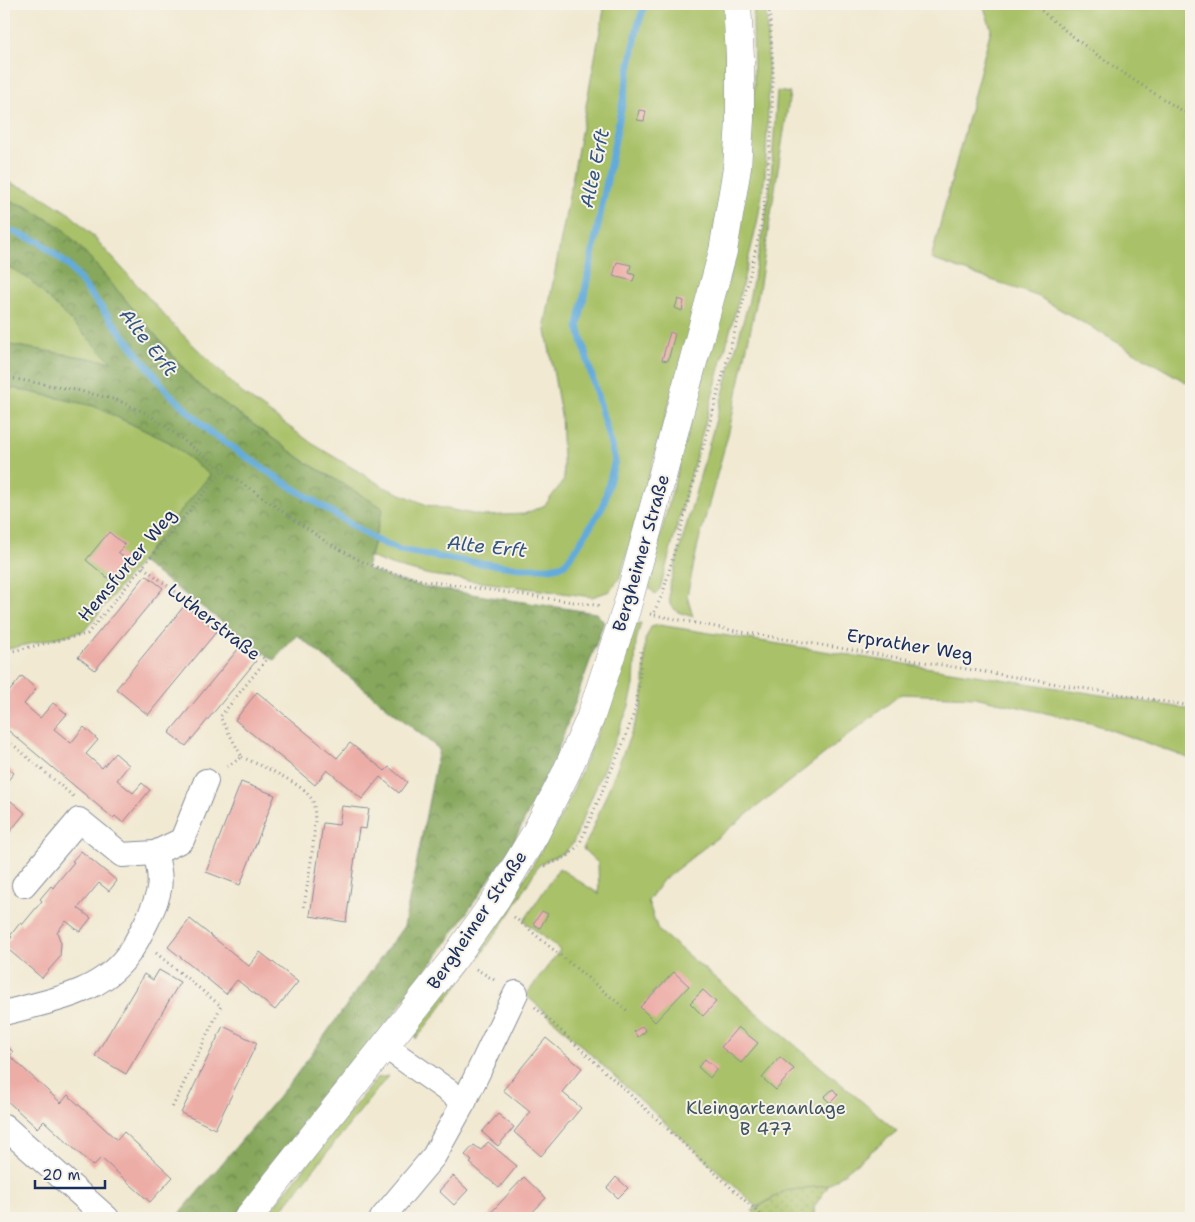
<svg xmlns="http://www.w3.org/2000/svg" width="1195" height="1222" viewBox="0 0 1195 1222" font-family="'Shantell Sans',sans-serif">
<defs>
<pattern id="forest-crowns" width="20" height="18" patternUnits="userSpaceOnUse" patternTransform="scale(1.25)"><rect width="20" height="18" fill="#86a75c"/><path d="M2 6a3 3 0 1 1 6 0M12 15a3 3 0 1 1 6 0" fill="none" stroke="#6d884f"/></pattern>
<pattern id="park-dots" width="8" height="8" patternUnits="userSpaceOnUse" patternTransform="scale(1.25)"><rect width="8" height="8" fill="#a9c167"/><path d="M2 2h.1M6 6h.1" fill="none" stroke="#899d58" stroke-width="1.8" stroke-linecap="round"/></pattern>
</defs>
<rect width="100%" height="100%" fill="#f7f3e8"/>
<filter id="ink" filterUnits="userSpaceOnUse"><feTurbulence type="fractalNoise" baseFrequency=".02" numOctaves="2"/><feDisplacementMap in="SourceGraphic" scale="10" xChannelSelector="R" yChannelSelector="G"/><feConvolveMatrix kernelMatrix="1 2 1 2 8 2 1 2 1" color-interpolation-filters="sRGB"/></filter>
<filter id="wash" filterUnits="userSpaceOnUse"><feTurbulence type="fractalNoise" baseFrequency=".0096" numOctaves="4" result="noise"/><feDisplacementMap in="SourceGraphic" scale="20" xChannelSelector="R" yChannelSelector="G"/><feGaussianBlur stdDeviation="1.12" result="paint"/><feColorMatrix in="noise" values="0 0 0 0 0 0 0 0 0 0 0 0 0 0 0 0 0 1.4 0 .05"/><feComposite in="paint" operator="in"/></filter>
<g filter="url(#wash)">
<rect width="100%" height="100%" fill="#f1e9d2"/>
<g fill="#a9c167" stroke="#627862">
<path d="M 605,4 L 725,4 L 728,121 L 720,204 L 695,312 L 627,553 L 620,577 L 610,591 L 592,597 L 430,575 L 394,566 L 370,557 L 383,508 L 304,461 L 196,383 L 90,258 L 26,206 L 4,200 L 4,181 L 33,191 L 70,214 L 93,236 L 174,326 L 242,393 L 313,444 L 384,487 L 427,505 L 483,516 L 524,514 L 545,505 L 564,480 L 561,415 L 545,325 Z"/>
<path d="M 755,4 L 766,4 L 769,89 L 765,177 L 757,224 L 739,298 L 660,589 L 655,594 L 647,586 L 732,266 L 754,86 L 753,18 Z"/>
<path d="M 983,4 L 1191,4 L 1191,385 L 1037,296 L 931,259 L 991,29 Z"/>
<path d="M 777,91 L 790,93 L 759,290 L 729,431 L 698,544 L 687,596 L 693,617 L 678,612 L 670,605 L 669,588 L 748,304 L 764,228 L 771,178 Z"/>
<path d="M 4,264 L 29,279 L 113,362 L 4,344 Z"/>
<path d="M 7,387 L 94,406 L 169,442 L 211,475 L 84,631 L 4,650 L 4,405 Z"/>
<path d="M 641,623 L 636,641 L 634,685 L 629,706 L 573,843 L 565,852 L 547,860 L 538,866 L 511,912 L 475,963 L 416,1039 L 414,1031 L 470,960 L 509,906 L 565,809 L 603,720 L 636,624 Z"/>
<path d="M 659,625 L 1171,706 L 1191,710 L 1191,759 L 1094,724 L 975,697 L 901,694 L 663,880 L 648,901 L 658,930 L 897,1131 L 829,1185 L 785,1191 L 757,1207 L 526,995 L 560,950 L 524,921 L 559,868 L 599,894 L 598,863 L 583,849 L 590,835 L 641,709 L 644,685 L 645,640 L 651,627 Z"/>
<path d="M 388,1076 L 275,1218 L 264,1218 L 377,1078 Z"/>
</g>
<path fill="url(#forest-crowns)" stroke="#506b5d" d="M 4,200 L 26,206 L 62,228 L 90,258 L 196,383 L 304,461 L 383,508 L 366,568 L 390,578 L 425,587 L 596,613 L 604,622 L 555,758 L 510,849 L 440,952 L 376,1038 L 234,1218 L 176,1218 L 293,1079 L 404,926 L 439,749 L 297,635 L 274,660 L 140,561 L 210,475 L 169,442 L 94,406 L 8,387 L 5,398 L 4,398 L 4,344 L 112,362 L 29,279 L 4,264 Z"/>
<path fill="url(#park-dots)" stroke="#627862" d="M 829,1185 L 814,1207 L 815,1218 L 760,1218 L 752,1211 L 785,1191 Z"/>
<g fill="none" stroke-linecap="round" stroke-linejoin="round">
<path stroke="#63abda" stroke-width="7" d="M 4,228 L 40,242 L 68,265 L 167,391 L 210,432 L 279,479 L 376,540 L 399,550 L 463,561 L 520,568 L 550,568 L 564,565 L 576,549 L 603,506 L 615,460 L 578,326 L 638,25 L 645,4"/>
</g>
<g id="blocks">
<g fill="#edada7">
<path d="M 639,110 L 646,111 L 644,121 L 637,120 Z"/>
<path d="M 617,262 L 631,265 L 629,273 L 635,275 L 633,281 L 613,276 Z"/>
<path d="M 678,299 L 684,301 L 682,311 L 675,308 Z"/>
<path d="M 670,332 L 675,334 L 668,361 L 662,360 Z"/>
<path d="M 109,532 L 125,545 L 118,552 L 131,563 L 114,583 L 86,560 Z"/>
<path d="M 146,575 L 163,588 L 95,670 L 78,657 Z"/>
<path d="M 185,605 L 217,631 L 148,715 L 116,689 Z"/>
<path d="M 239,648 L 256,661 L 186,746 L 169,733 Z"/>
<path d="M 22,676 L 36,689 L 24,704 L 40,718 L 53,703 L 67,714 L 54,729 L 71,743 L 84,727 L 98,740 L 86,754 L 102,768 L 115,753 L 129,765 L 117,780 L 133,793 L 142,783 L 150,790 L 123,823 L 115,816 L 113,818 L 4,727 L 4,698 Z"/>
<path d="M 257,692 L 337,758 L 350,743 L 385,771 L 389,767 L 407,782 L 399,793 L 380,777 L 362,799 L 327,770 L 315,785 L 235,720 Z"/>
<path d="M 4,764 L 14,773 L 4,785 Z"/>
<path d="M 241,782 L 275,795 L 240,885 L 206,872 Z"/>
<path d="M 4,801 L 8,805 L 11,801 L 25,813 L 4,839 Z"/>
<path d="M 342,806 L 369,809 L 366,829 L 359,828 L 346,922 L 310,916 L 323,823 L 339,825 Z"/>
<path d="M 81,851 L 117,881 L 109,891 L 99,883 L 78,908 L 91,918 L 80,932 L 66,921 L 57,932 L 61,943 L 60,957 L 42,978 L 4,946 L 12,937 L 10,936 L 20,923 L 22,925 L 42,901 L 40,899 L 51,886 L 53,888 L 55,885 L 74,862 L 72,861 Z"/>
<path d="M 542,911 L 548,914 L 540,928 L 533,924 Z"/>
<path d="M 190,919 L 249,966 L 260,952 L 298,982 L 275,1010 L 237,980 L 226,994 L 168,947 Z"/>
<path d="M 159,970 L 180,982 L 126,1074 L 95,1056 L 144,974 L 153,980 Z"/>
<path d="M 674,972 L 689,986 L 655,1022 L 640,1007 Z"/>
<path d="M 703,990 L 716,1002 L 703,1016 L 690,1003 Z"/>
<path d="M 223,1026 L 257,1043 L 215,1129 L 181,1113 Z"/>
<path d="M 642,1026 L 646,1031 L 638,1037 L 634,1032 Z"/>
<path d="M 738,1027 L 758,1043 L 741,1063 L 721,1047 Z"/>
<path d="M 546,1038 L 582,1068 L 562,1092 L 581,1108 L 541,1156 L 514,1132 L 530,1112 L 503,1090 Z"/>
<path d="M 5,1044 L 13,1052 L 10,1056 L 61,1103 L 68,1095 L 117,1140 L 124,1132 L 173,1177 L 150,1202 L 101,1158 L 93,1166 L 44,1121 L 37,1128 L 4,1098 Z"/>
<path d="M 780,1057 L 794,1069 L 776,1090 L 762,1078 Z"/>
<path d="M 705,1059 L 717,1069 L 710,1078 L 698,1067 Z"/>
<path d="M 833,1089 L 838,1095 L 830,1103 L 824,1097 Z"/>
<path d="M 498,1114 L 514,1127 L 498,1146 L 482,1132 Z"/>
<path d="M 488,1142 L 517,1166 L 499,1188 L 470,1163 L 472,1161 L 465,1155 L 474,1145 L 481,1150 Z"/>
<path d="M 453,1176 L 468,1190 L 454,1205 L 439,1191 Z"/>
<path d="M 524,1177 L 546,1198 L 527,1218 L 486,1218 Z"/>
<path d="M 616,1177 L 628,1188 L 618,1198 L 607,1188 Z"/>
</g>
</g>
</g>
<g filter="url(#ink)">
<use href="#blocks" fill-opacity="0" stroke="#868c98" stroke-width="1"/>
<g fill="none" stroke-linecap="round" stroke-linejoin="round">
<defs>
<g id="minor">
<path d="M 24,885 L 79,820 L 122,855 L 155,853 L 182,840 L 206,781"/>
<path d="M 4,1013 C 48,1001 98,995 127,956 C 135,946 140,934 146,923 C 160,895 164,883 155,853"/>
<path d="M 386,1047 L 464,1102"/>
<path d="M 4,1126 L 107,1218"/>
<path d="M 382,1218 L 434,1156 L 464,1102 L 516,993"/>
</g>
<path id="major" d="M 248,1218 L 456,956 L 496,899 L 535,834 L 566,773 L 590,719 L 626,610 L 723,251 L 737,168 L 740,120 L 740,57 L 737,4"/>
</defs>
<use href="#minor" stroke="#868c98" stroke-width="26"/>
<use href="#major" stroke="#868c98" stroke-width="29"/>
<g stroke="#868c98" stroke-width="3" stroke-dasharray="1 4" stroke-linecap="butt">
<path d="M 1034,4 C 1082,47 1136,83 1191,116"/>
<path d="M 4,377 L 76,390 L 117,400 L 150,415 L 223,470 L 328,543 L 361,561 L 392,573 L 426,581 L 602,606"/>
<path d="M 143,567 L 266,660 L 220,717 L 242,757 L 225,768"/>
<path d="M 654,612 L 663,593 L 746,291 L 761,227 L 767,180 L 772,123 L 773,68 L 769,4"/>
<path d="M 650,614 L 736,631 L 1191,706"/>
<path d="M 4,653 L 87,634 L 223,470"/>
<path d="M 4,737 L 74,797"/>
<path d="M 242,757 C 261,766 299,781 311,798 C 322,811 306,888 304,908"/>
<path d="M 545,866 L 567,857 L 579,845 L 624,741 L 635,710 L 639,687 L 641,651"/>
<path d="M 514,917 L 629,1012"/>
<path d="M 156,953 L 221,1006 L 172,1108"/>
<path d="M 476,969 L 496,981"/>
<path d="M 535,1007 L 764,1218"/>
</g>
<use href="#minor" stroke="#fff" stroke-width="24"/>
<use href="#major" stroke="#fff" stroke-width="28"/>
</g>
</g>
<g text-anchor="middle" stroke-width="4" stroke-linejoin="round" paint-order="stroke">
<g font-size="18" fill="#1b2f5e" stroke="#f7f3e8">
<text transform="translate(641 553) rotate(-74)" y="6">Bergheimer Straße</text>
<text transform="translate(127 565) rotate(-50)" y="6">Hemsfurter Weg</text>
<text transform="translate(214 622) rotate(38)" y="6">Lutherstraße</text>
<text transform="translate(910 645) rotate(9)" y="6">Erprather Weg</text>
<text transform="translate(477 920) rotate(-56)" y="6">Bergheimer Straße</text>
</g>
<g font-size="18" fill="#3e5460" stroke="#f7f3e8">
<text x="766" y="1114">Kleingartenanlage<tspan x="766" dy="21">B 477</tspan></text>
</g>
<g font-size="19" font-style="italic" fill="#315483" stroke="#f7f3e8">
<text transform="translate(594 168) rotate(-78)" y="7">Alte Erft</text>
<text transform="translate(149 342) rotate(52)" y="7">Alte Erft</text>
<text transform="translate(487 546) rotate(6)" y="7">Alte Erft</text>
</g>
</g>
<rect width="1195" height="1222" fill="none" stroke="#f7f3e8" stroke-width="20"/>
<path d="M35 1180v8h70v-8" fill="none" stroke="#1b2f5e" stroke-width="2.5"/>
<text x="42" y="1180" font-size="15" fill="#1b2f5e" stroke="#f7f3e8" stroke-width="4" paint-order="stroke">20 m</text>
</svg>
